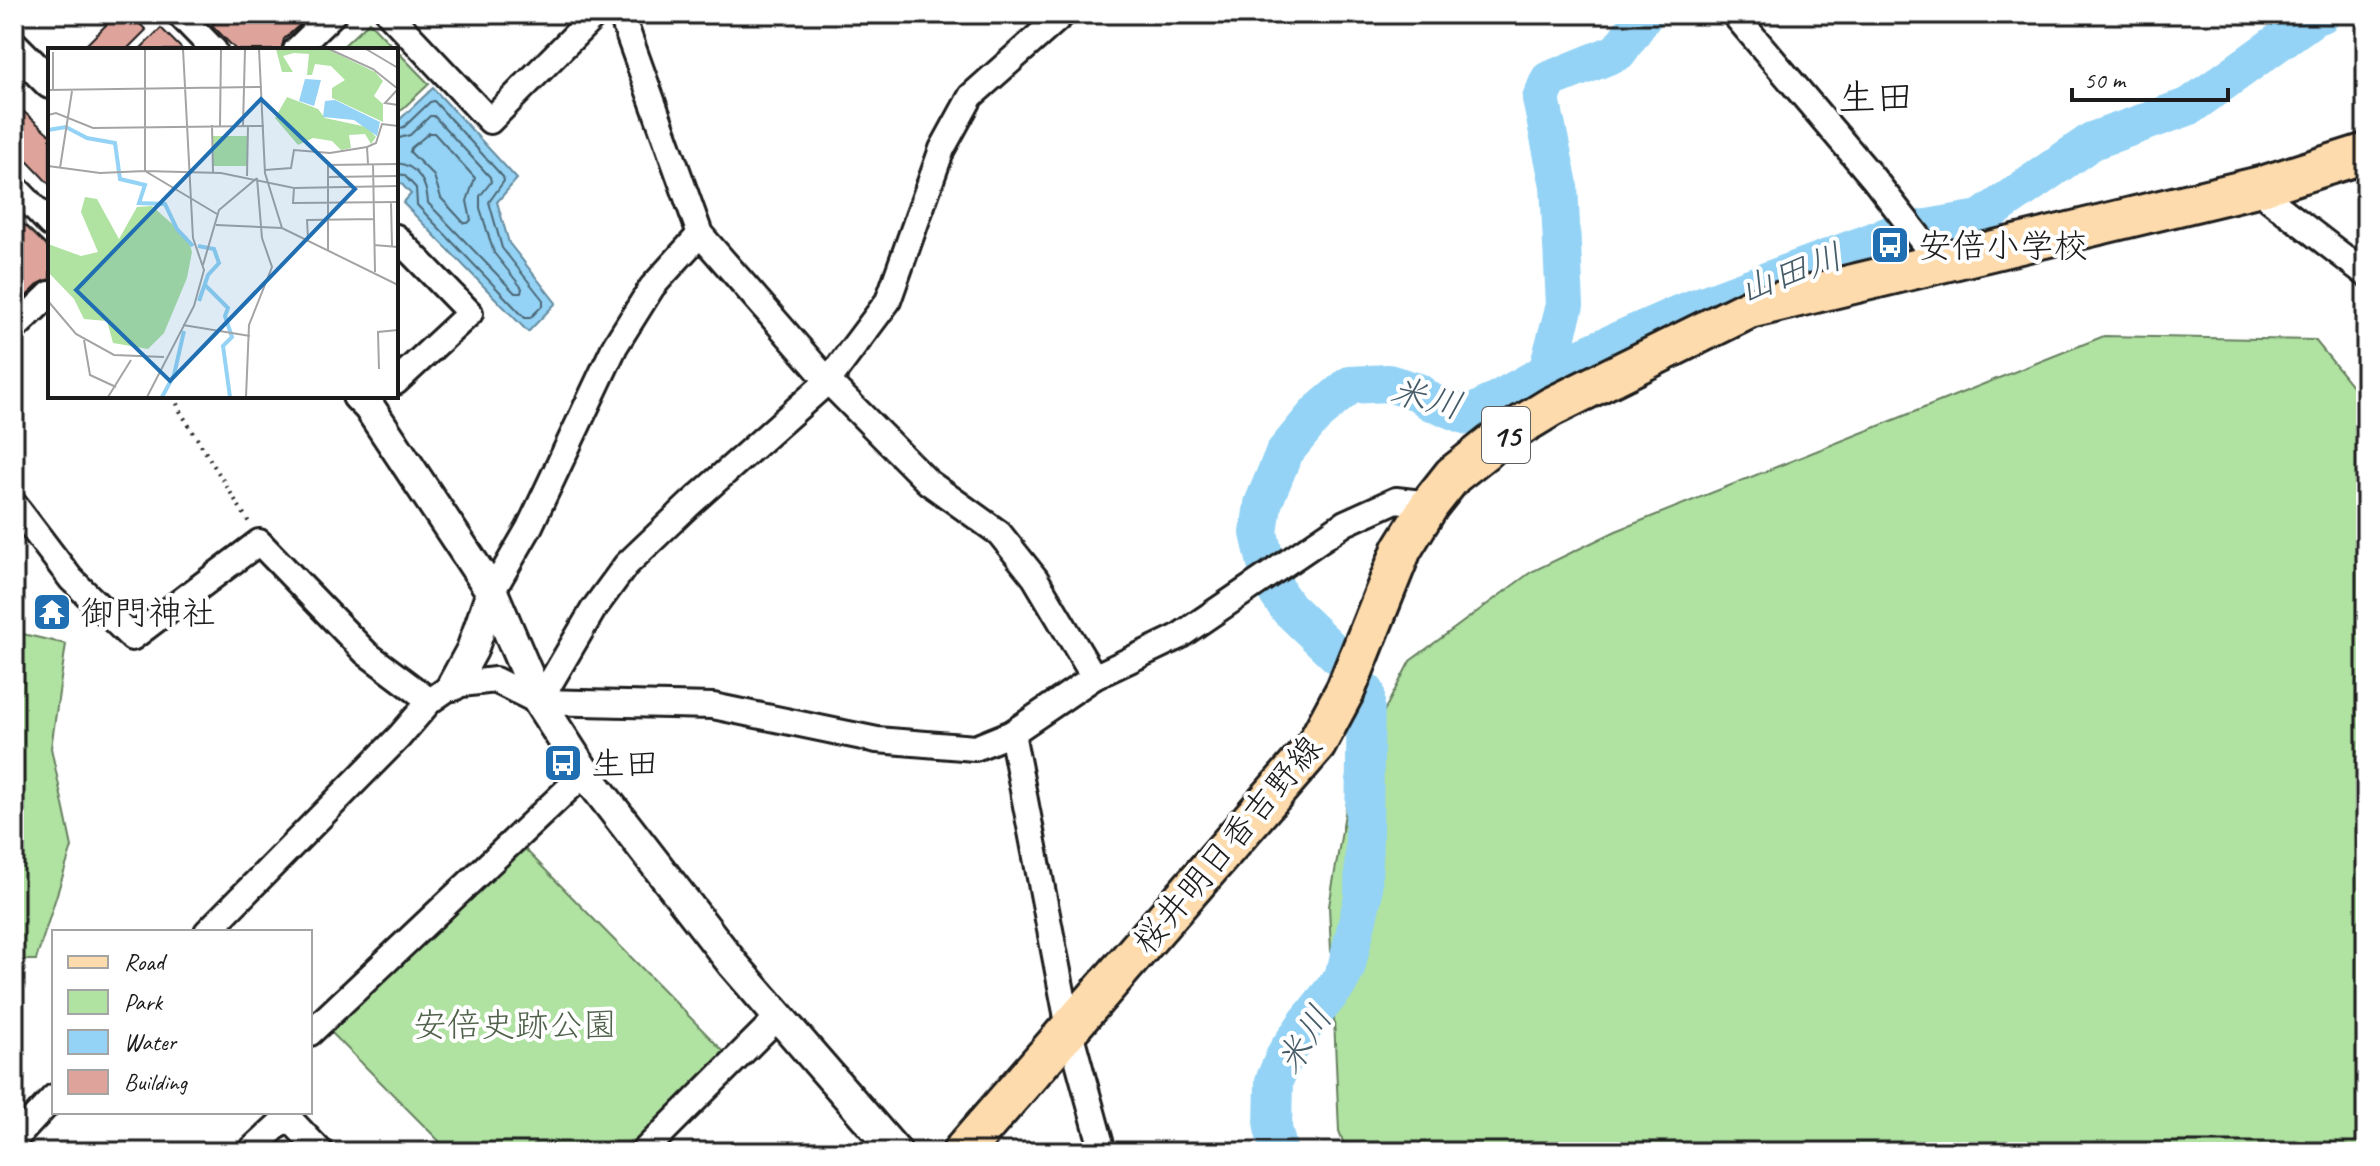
<svg xmlns="http://www.w3.org/2000/svg" width="2380" height="1166" viewBox="0 0 2380 1166" font-family="Caveat,'Klee One',sans-serif">
<rect width="100%" height="100%" fill="#fff"/>
<filter id="ink" filterUnits="userSpaceOnUse"><feTurbulence type="fractalNoise" baseFrequency=".0125" numOctaves="2"/><feDisplacementMap in="SourceGraphic" scale="16" xChannelSelector="R" yChannelSelector="G"/><feConvolveMatrix kernelMatrix="1 2 1 2 8 2 1 2 1" color-interpolation-filters="sRGB"/></filter>
<g filter="url(#ink)">
<g fill="#b0e2a2" stroke="#667f5f" stroke-width="2">
<path d="M 369,22 L 396,50 L 339,50 Z"/>
<path d="M 396,50 L 429,84 L 396,115 Z"/>
<path d="M 2104,336 L 2315,340 L 2366,403 L 2366,1152 L 1347,1152 L 1339,1131 L 1329,906 L 1352,773 L 1410,661 L 1531,572 L 1616,531 Z"/>
<path d="M 14,632 L 66,644 L 51,748 L 72,847 L 36,960 L 14,960 Z"/>
<path d="M 519,843 L 730,1058 L 633,1152 L 450,1152 L 324,1025 Z"/>
</g>
<path fill="#94d3f5" stroke="#648a9e" stroke-width="2" d="M 433,88 L 517,179 L 497,202 L 509,243 L 556,303 L 528,332 L 403,203 L 411,194 L 396,178 L 396,123 Z"/>
<g fill="none" stroke-linecap="round" stroke-linejoin="round">
<g stroke="#4c6573" stroke-width="2">
<path d="M 396,129 L 404,127 L 430,102 L 434,101 L 503,177 L 504,181 L 489,202 L 502,248 L 543,300 L 543,305 L 530,318 L 525,318 L 417,205 L 416,188 L 404,175 L 396,174"/>
<path d="M 429,133 L 434,133 L 475,178 L 467,201 L 471,220 L 468,223 L 464,223 L 441,198 L 434,176 L 410,152 L 411,148 Z"/>
<path d="M 396,139 L 410,135 L 430,116 L 434,116 L 490,177 L 491,182 L 480,196 L 480,208 L 494,253 L 522,288 L 521,293 L 515,293 L 428,203 C 427,184 418,165 396,163"/>
</g>
<g stroke="#94d3f5" stroke-width="38">
<path d="M 1547,372 L 1565,305 L 1559,185 L 1541,99 L 1549,80 L 1618,52 L 1645,14"/>
<path d="M 1337,655 L 1288,608 L 1278,594 L 1267,568 L 1259,533 L 1263,504 L 1284,453 L 1317,413 L 1350,385 L 1388,383 L 1418,392 L 1431,402 L 1468,416 L 1547,372 L 1681,313 L 1892,234 L 1980,219 L 2092,141 L 2190,106 L 2315,16 L 2322,14"/>
<path d="M 1279,1152 L 1273,1128 L 1274,1081 L 1286,1053 L 1305,1025 L 1338,984 L 1346,969 L 1363,897 L 1366,692"/>
</g>
</g>
<g fill="#dea49b" stroke="#1c1c1c" stroke-width="2">
<path d="M 117,14 L 130,14 L 146,30 L 126,50 L 81,50 Z"/>
<path d="M 223,14 L 312,14 L 284,39 L 281,50 L 236,50 L 212,25 Z"/>
<path d="M 161,28 L 183,50 L 139,50 Z"/>
<path d="M 14,103 L 50,135 L 50,185 L 14,147 Z"/>
<path d="M 14,215 L 50,249 L 50,279 L 40,283 L 14,308 Z"/>
</g>
<g fill="none" stroke-linecap="round" stroke-linejoin="round">
<defs>
<g id="minor">
<path d="M 179,14 L 214,50"/>
<path d="M 389,14 L 490,121 L 596,14"/>
<path d="M 621,14 L 700,234 L 828,381 L 928,482 L 999,533 L 1035,578 L 1094,677"/>
<path d="M 1734,14 L 1873,178 L 1939,263"/>
<path d="M 296,50 L 333,14"/>
<path d="M 2265,185 L 2269,199 L 2366,274"/>
<path d="M 14,186 L 50,224"/>
<path d="M 396,237 L 470,313 L 396,382"/>
<path d="M 14,329 L 50,294"/>
<path d="M 14,504 L 71,579 L 132,638 L 259,542 L 366,653 L 430,701"/>
<path d="M 492,592 L 529,528 L 615,346 L 652,287 L 700,234"/>
<path d="M 539,702 L 593,610 L 626,565 L 690,504 L 828,381 L 888,301 L 942,149 L 971,96 L 1063,14"/>
<path d="M 1012,733 L 1069,1028 L 1103,1152"/>
<path d="M 207,932 L 399,737 L 430,701 L 453,685 L 495,680 L 539,702 L 713,706 L 877,740 L 975,748 L 1012,733 L 1094,677 L 1178,637 L 1345,523 L 1396,500 L 1430,504"/>
<path d="M 310,1033 L 585,773"/>
<path d="M 283,1112 L 321,1152"/>
<path d="M 14,1140 L 54,1097"/>
<path d="M 249,1152 L 287,1117"/>
<path d="M 643,1152 L 779,1016"/>
</g>
<g id="tertiary">
<path d="M 14,47 L 50,83"/>
<path d="M 358,396 L 369,407 L 492,592 L 539,702 L 585,773 L 733,964 L 896,1152"/>
<path d="M 453,685 L 472,650 L 492,592"/>
</g>
<path id="primary" d="M 962,1152 L 1316,745 L 1346,689 L 1402,549 L 1430,504 L 1453,475 L 1500,438 L 1551,407 L 1749,309 L 2265,185 L 2366,153"/>
</defs>
<use href="#minor" stroke="#1c1c1c" stroke-width="30"/>
<use href="#tertiary" stroke="#1c1c1c" stroke-width="36"/>
<use href="#primary" stroke="#1c1c1c" stroke-width="44"/>
<path stroke="#1c1c1c" stroke-width="4" stroke-dasharray="2 6" stroke-linecap="butt" d="M 174,396 L 180,411 L 250,524"/>
<use href="#minor" stroke="#fff" stroke-width="24"/>
<use href="#tertiary" stroke="#fff" stroke-width="30"/>
<use href="#primary" stroke="#fedbac" stroke-width="38"/>
</g>
</g>
<defs>
<symbol id="bus-square" viewBox="-11 -11 22 22"><rect x="-9" y="-9" width="18" height="18" rx="4" fill="#1f6fb2" stroke="#fff"/><path d="M-5-6H5V4H4V6H2V4H-2V6H-4V4H-5ZM-3.5-4V0h7V-4ZM-3.5 1.2v1.5H-2V1.2ZM2 1.2v1.5H3.5V1.2Z" fill="#fff"/></symbol>
<symbol id="temple-square" viewBox="-11 -11 22 22"><rect x="-9" y="-9" width="18" height="18" rx="4" fill="#1f6fb2" stroke="#fff"/><path d="M0-6L5-2H3V0L6.5 2.5H4V6H1.5V3h-3V6H-4V2.5H-6.5L-3 0V-2H-5Z" fill="#fff"/></symbol>
</defs>
<g fill-rule="evenodd">
<use href="#bus-square" x="1868" y="223" width="44" height="44"/>
<use href="#temple-square" x="30" y="590" width="44" height="44"/>
<use href="#bus-square" x="541" y="741" width="44" height="44"/>
</g>
<g text-anchor="middle" stroke-width="8" stroke-linejoin="round" paint-order="stroke">
<rect fill="#fff" stroke="#606060" stroke-width="2" x="1482" y="407" width="48" height="56" rx="6"/>
<g font-size="32" font-weight="bold" fill="#1c1c1c">
<text x="1506" y="446">15</text>
</g>
<g font-size="34" fill="#1c1c1c" stroke="#fff" text-anchor="start">
<text x="1918" y="257">安倍小学校</text>
<text x="80" y="624">御門神社</text>
<text x="591" y="775">生田</text>
</g>
<g font-size="34" fill="#1c1c1c" stroke="#fff">
<text transform="translate(1227 844) rotate(-50)" y="12">桜井明日香吉野線</text>
</g>
<g font-size="34" fill="#50614b" stroke="#fff">
<text x="515" y="1036">安倍史跡公園</text>
</g>
<g font-size="36" font-style="italic" fill="#465c68" stroke="#fff">
<text transform="translate(1790 272) rotate(-20)" y="13">山田川</text>
<text transform="translate(1427 397) rotate(15)" y="13">米川</text>
<text transform="translate(1303 1039) rotate(-58)" y="13">米川</text>
</g>
<g font-size="38" fill="#1c1c1c" stroke="#fff">
<text x="1876" y="110">生田</text>
</g>
</g>
<g transform="translate(48 48)">
<rect width="350" height="350" fill="#fff"/>
<path d="M 228,1 L 279,1 L 327,24 L 335,33 L 326,48 L 335,56 L 335,74 L 284,50 L 284,40 L 297,32 L 283,18 L 267,16 L 264,27 L 259,27 L 261,6 L 246,5 L 235,8 L 245,24 L 234,24 ZM 239,49 L 270,61 L 277,70 L 319,79 L 328,89 L 323,96 L 317,86 L 301,87 L 303,100 L 293,102 L 284,93 L 265,90 L 250,97 L 227,70 ZM 165,88 L 199,88 L 199,118 L 165,118 ZM 37,149 L 49,151 L 71,191 L 89,159 L 104,158 L 140,190 L 144,204 L 139,230 L 116,285 L 100,301 L 65,295 L 59,273 L 36,271 L 26,251 L 0,224 L 0,196 L 33,208 L 50,204 L 33,164 Z" fill="#b0e2a2"/>
<path d="M 257,31 L 273,32 L 266,58 L 251,53 ZM 287,52 L 332,74 L 329,88 L 306,72 L 275,69 L 277,53 Z" fill="#94d3f5"/>
<path fill="none" stroke="#94d3f5" stroke-width="4" d="M 0,82 L 18,79 L 39,90 L 67,95 L 72,131 L 97,137 L 91,155 L 117,156 L 129,181 L 145,198M 150,198 L 166,201 L 171,215 L 160,227 L 151,253M 157,237 L 180,260 L 177,268 L 184,289 L 175,298 L 182,349M 114,349 L 126,327 L 136,283"/>
<path fill="none" stroke="#a4a4a4" stroke-width="2" d="M 97,1 L 97,123 L 173,125 L 246,140 L 350,138M 211,1 L 217,125 L 234,180M 281,1 L 325,21 L 350,41M 318,1 L 350,20M 5,4 L 5,42M 350,41 L 337,55 L 350,57M 0,42 L 214,39M 0,67 L 8,65 L 45,80 L 216,78M 164,77 L 165,125M 172,78 L 173,1M 195,78 L 197,1M 320,116 L 319,99 L 328,95 L 334,76 L 350,78M 325,116 L 327,224M 0,118 L 52,125 L 97,123 L 169,166M 12,120 L 24,43M 217,122 L 243,120 L 246,102 L 282,105 L 319,99M 199,128 L 200,78M 280,129 L 350,128M 246,140 L 245,155 L 350,154M 343,154 L 344,198M 168,177 L 234,180 L 350,237M 260,191 L 259,172 L 326,171M 326,197 L 350,199M 280,202 L 280,117 L 350,116M 155,217 L 171,162 L 209,130M 0,253 L 28,286 L 66,307 L 116,309M 135,277 L 202,288M 36,292 L 42,327 L 68,339M 331,321 L 330,284 L 350,282M 60,349 L 83,312M 99,349 L 146,258 L 156,222 L 145,190 L 135,1M 198,349 L 201,277 L 224,219 L 214,190 L 209,130"/>
<path fill="#1f6fb2" fill-opacity="0.15" stroke="#1f6fb2" stroke-width="4" d="M 213,51 L 307,141 L 122,333 L 28,242 Z"/>
<rect width="350" height="350" fill="none" stroke="#1c1c1c" stroke-width="4"/>
</g>
<rect width="2380" height="1166" fill="none" stroke="#fff" stroke-width="48"/>
<rect x="24" y="24" width="2332" height="1118" fill="none" stroke="#1c1c1c" stroke-width="3" filter="url(#ink)"/>
<rect x="52" y="930" width="260" height="184" fill="#ffffff" stroke="#a4a4a4" stroke-width="2"/>
<rect x="68" y="956" width="40" height="12" fill="#fedbac" stroke="#a4a4a4" stroke-width="2"/>
<text x="124" y="970" font-size="24" fill="#1c1c1c">Road</text>
<rect x="68" y="990" width="40" height="24" fill="#b0e2a2" stroke="#a4a4a4" stroke-width="2"/>
<text x="124" y="1010" font-size="24" fill="#1c1c1c">Park</text>
<rect x="68" y="1030" width="40" height="24" fill="#94d3f5" stroke="#a4a4a4" stroke-width="2"/>
<text x="124" y="1050" font-size="24" fill="#1c1c1c">Water</text>
<rect x="68" y="1070" width="40" height="24" fill="#dea49b" stroke="#a4a4a4" stroke-width="2"/>
<text x="124" y="1090" font-size="24" fill="#1c1c1c">Building</text>
<path d="M2072 88v12h156v-12" fill="none" stroke="#1c1c1c" stroke-width="4"/>
<text x="2084" y="88" font-size="24" fill="#1c1c1c" stroke="#ffffff" stroke-width="6" paint-order="stroke">50 m</text>
</svg>
